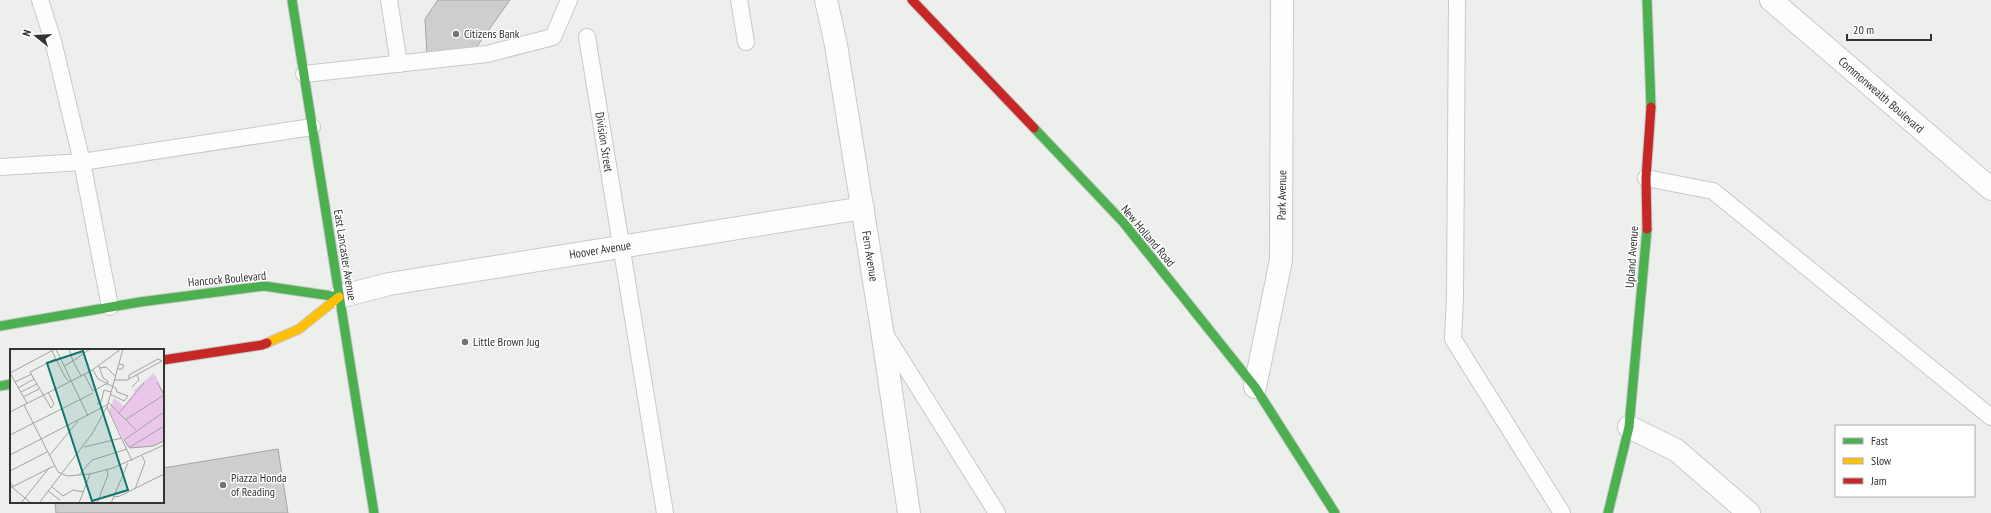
<svg xmlns="http://www.w3.org/2000/svg" width="1991" height="513" viewBox="0 0 1991 513" font-family="'PT Sans Narrow',sans-serif">
<rect width="100%" height="100%" fill="#ecefeb"/>
<g fill="#cdcfcd" stroke="#a4a6a4">
<path d="M 438,0 L 510,0 L 475,49 L 427,56 L 425,19 Z"/>
<path d="M 278,449 L 288,513 L 56,513 L 55,502 L 163,502 L 163,468 Z"/>
</g>
<g fill="none" stroke-linecap="round" stroke-linejoin="round">
<defs>
<g id="lane">
<path d="M 389,0 L 399,64"/>
<path d="M 739,0 L 746,42"/>
<path d="M 1457,0 L 1455,297 L 1453,339 L 1562,513"/>
<path d="M 587,37 L 665,513"/>
<path d="M 304,74 L 487,54 L 553,37 L 569,0"/>
<path d="M 0,167 L 82,162 L 53,41 L 40,0"/>
<path d="M 1646,178 L 1713,191 L 1991,417"/>
<path d="M 110,307 L 82,162 L 312,127"/>
<path d="M 885,334 L 997,513"/>
</g>
<g id="street">
<path d="M 826,0 L 836,45 L 882,330 L 909,513"/>
<path d="M 1771,0 L 1991,189"/>
<path d="M 339,297 L 389,284 L 863,208"/>
<path d="M 1255,387 L 1281,260 L 1282,0"/>
<path d="M 1629,427 L 1676,450 L 1749,513"/>
</g>
<g id="fast">
<path d="M 292,0 L 374,513"/>
<path d="M 1647,0 L 1651,107"/>
<path d="M 1034,128 L 1123,222 L 1255,387 L 1335,513"/>
<path d="M 0,326 L 140,302 L 264,286 L 339,297"/>
<path d="M 0,386 L 11,384"/>
<path d="M 1608,513 L 1629,427 L 1647,229"/>
</g>
<path id="slow" d="M 267,343 L 299,329 L 339,297"/>
<g id="jam">
<path d="M 912,0 L 1034,128"/>
<path d="M 1647,229 L 1646,178 L 1651,107"/>
<path d="M 163,360 L 262,345 L 267,343"/>
</g>
</defs>
<use href="#lane" stroke="#c7cac7" stroke-width="18"/>
<use href="#street" stroke="#c7cac7" stroke-width="24"/>
<use href="#fast" stroke="#c7cac7" stroke-width="11"/>
<use href="#slow" stroke="#c7cac7" stroke-width="11"/>
<use href="#jam" stroke="#c7cac7" stroke-width="11"/>
<use href="#lane" stroke="#fcfdfc" stroke-width="16"/>
<use href="#street" stroke="#fcfdfc" stroke-width="22"/>
<use href="#fast" stroke="#4caf50" stroke-width="9"/>
<use href="#slow" stroke="#ffc107" stroke-width="9"/>
<use href="#jam" stroke="#c62828" stroke-width="9"/>
</g>
<g fill="#737573" stroke="#fff" stroke-width="1.5">
<circle cx="456" cy="34" r="4"/>
<circle cx="465" cy="342" r="4"/>
<circle cx="223" cy="485" r="4"/>
</g>
<g text-anchor="middle" stroke-width="3" stroke-linejoin="round" paint-order="stroke">
<g font-size="12" fill="#323432" stroke="#fff" text-anchor="start">
<text x="464" y="38">Citizens Bank</text>
<text x="473" y="346">Little Brown Jug</text>
<text x="231" y="482">Piazza Honda<tspan x="231" dy="14">of Reading</tspan></text>
</g>
<g font-size="12" fill="#323432" stroke="#fff">
<text transform="translate(1881 95) rotate(41)" y="4">Commonwealth Boulevard</text>
<text transform="translate(604 142) rotate(81)" y="4">Division Street</text>
<text transform="translate(1282 195) rotate(-89)" y="4">Park Avenue</text>
<text transform="translate(1148 236) rotate(50)" y="4">New Holland Road</text>
<text transform="translate(600 250) rotate(-9)" y="4">Hoover Avenue</text>
<text transform="translate(345 255) rotate(81)" y="4">East Lancaster Avenue</text>
<text transform="translate(870 256) rotate(81)" y="4">Fern Avenue</text>
<text transform="translate(1632 257) rotate(-86)" y="4">Upland Avenue</text>
<text transform="translate(227 279) rotate(-5)" y="4">Hancock Boulevard</text>
</g>
</g>
<g transform="translate(10 349)">
<rect width="154" height="154" fill="#ecefeb"/>
<path d="M 144,24 L 154,44 L 154,93 L 143,98 L 118,99 L 99,62 L 104,49 L 114,57 L 125,43 L 123,42 Z" fill="#e9c6ea"/>
<path fill="none" stroke="#a2a4a1" stroke-width="1" d="M 46,0 L 78,67M 59,0 L 63,12 L 80,0M 42,2 L 55,28 L 60,33M 54,17 L 63,12 L 71,27M 89,17 L 93,29 L 98,32 L 97,36M 90,19 L 96,18 L 105,27M 107,20 L 112,20 L 114,16 L 109,15M 83,21 L 88,30 L 106,39 L 107,43 L 118,47 L 114,52 L 100,45M 0,24 L 45,0M 0,24 L 17,54M 74,25 L 83,42 L 96,35M 104,31 L 117,31 L 152,12 L 148,10 L 119,26 L 119,30M 5,33 L 22,25M 147,33 L 154,46M 122,38 L 129,31 L 127,25M 8,39 L 24,30M 11,43 L 27,35M 38,43 L 44,55 L 41,59 L 20,23 L 45,10M 13,48 L 29,40M 98,53 L 126,81M 87,55 L 91,53 L 94,41 L 101,43M 14,56 L 48,123 L 57,127 L 80,125 L 103,119 L 154,96M 97,58 L 122,112M 0,63 L 81,22 L 111,0M 154,63 L 114,91 L 120,99 L 142,97 L 154,92M 109,64 L 134,34M 115,71 L 154,46M 0,86 L 83,44M 74,98 L 112,89M 120,98 L 154,77M 0,106 L 97,56M 39,107 L 68,72M 0,122 L 37,103M 69,126 L 82,111 L 117,100M 0,133 L 4,140 L 21,154M 42,138 L 53,147 L 63,141 L 74,143M 0,139 L 44,117M 125,140 L 135,113 L 132,107M 38,142 L 50,151M 103,148 L 110,147 L 154,125M 11,154 L 39,119M 29,154 L 82,85 L 97,58 L 113,0M 69,154 L 80,125M 87,154 L 98,126 L 97,121M 101,154 L 118,114"/>
<path fill="#0f766e" fill-opacity="0.15" stroke="#0f766e" stroke-width="2" d="M 73,2 L 118,141 L 82,152 L 37,14 Z"/>
<rect width="154" height="154" fill="none" stroke="#323432" stroke-width="2"/>
</g>
<rect x="1835" y="425" width="140" height="72" fill="#ffffff" stroke="#adaead"/>
<rect x="1843" y="438" width="20" height="6" fill="#4caf50" stroke="#adaead"/>
<text x="1871" y="445" font-size="12" fill="#323432">Fast</text>
<rect x="1843" y="458" width="20" height="6" fill="#ffc107" stroke="#adaead"/>
<text x="1871" y="465" font-size="12" fill="#323432">Slow</text>
<rect x="1843" y="478" width="20" height="6" fill="#c62828" stroke="#adaead"/>
<text x="1871" y="485" font-size="12" fill="#323432">Jam</text>
<g transform="translate(36 36) rotate(288)" stroke="#ffffff" stroke-width="3" paint-order="stroke">
<path d="M0-3L7 15L0 10L-7 15Z" fill="#323432"/>
<text y="-6" font-size="11" font-weight="bold" text-anchor="middle" fill="#323432">N</text>
</g>
<path d="M1847 34v6h84v-6" fill="none" stroke="#323432" stroke-width="2"/>
<text x="1853" y="34" font-size="12" fill="#323432" stroke="#ffffff" stroke-width="3" paint-order="stroke">20 m</text>
</svg>
